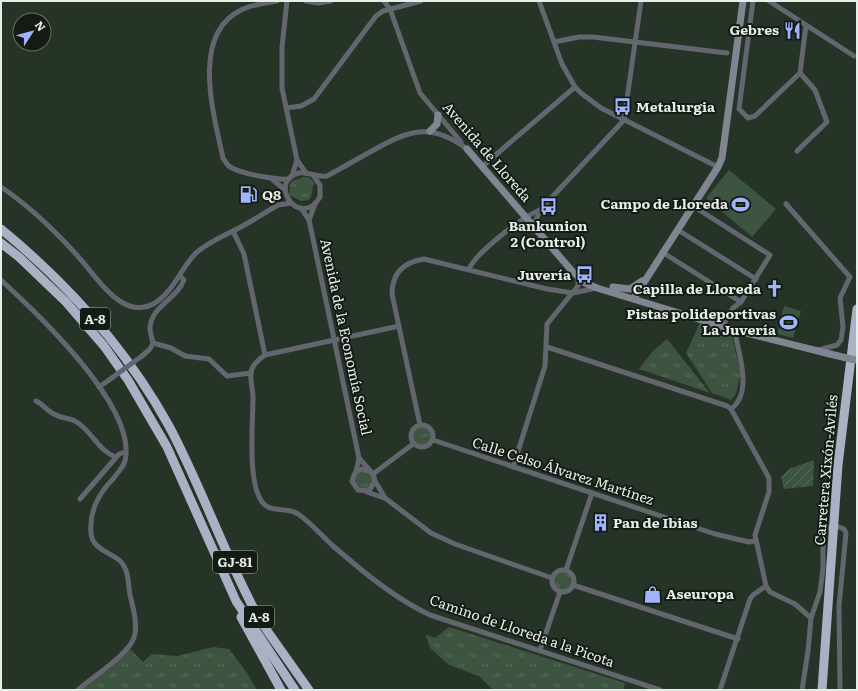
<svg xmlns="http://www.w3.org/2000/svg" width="858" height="691" viewBox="0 0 858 691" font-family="Literata,serif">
<defs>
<pattern id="grass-tufts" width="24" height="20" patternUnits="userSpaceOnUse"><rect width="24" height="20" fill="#3d5440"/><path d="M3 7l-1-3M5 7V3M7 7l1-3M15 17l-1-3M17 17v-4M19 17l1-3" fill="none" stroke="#596d5c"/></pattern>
<pattern id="garden-furrows" width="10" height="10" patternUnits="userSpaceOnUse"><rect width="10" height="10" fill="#3d5440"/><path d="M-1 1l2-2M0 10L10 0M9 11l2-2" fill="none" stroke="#596d5c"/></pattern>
</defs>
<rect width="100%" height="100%" fill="#263428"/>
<g fill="url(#grass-tufts)">
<path d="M 304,177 L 309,177 L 315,183 C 311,186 314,194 309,200 L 301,201 L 289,195 L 290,185 L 292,181 Z"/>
<path d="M 700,323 L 726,330 L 732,336 L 741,374 L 736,393 L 731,400 L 712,393 L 686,353 Z"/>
<path d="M 667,339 L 710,393 L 639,369 L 652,352 Z"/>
<circle cx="422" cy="436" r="9"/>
<circle cx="364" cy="480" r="9"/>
<circle cx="563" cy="581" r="9"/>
<path d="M 449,627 L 625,683 L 625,684 L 623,690 L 493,690 L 479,676 L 449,665 L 430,648 L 426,635 L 435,638 Z"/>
<path d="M 213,647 L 229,649 L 247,673 L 257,690 L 82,690 L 130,649 L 143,662 L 152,654 L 178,656 Z"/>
</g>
<path fill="url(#garden-furrows)" d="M 814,460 L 813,486 L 784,489 L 781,477 L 789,469 Z"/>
<g fill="#3d5440">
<path d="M 729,170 L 776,209 L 752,237 L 706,198 Z"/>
<path d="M 784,306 L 801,311 L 793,338 L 777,334 Z"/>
</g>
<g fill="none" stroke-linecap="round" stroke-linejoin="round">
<g stroke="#64666f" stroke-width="5">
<path d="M 277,1 C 265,3 251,5 241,10 C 190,35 214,115 223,158 C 225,161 227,165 230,167 C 242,174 276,180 289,179"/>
<path d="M 287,1 L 282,47 L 282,88 L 297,160 L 306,173"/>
<path d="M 306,1 L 318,3 L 331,1"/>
<path d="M 384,1 L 390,9 L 420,93 L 461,142"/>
<path d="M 539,1 L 562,64 L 575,87 L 581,93 L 601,108 L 718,167"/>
<path d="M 753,1 L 739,109 L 748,118 L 755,116 L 800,73 L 806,25"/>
<path d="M 769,1 L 854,56"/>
<path d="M 554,42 L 579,37 L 593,37 L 727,53"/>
<path d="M 286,108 L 301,106 L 314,99 L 376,16 L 383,11 L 421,1"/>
<path d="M 797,151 L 827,122 L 815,90 L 800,73"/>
<path d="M 485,164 L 575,87"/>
<path d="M 313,175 L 320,185 L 320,197 C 300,231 266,181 299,173 C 308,171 317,178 327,176 C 342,168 357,159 372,151 C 408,130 431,122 467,149"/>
<path d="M 292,176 L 297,160"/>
<path d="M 273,180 L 285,190"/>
<path d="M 1,187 C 28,205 53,229 75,253 C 89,268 106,294 123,303 C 133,309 145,309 155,303 C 175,290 181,267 197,252 C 209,242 223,236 237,229 C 251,222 264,213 278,205 L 291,203"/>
<path d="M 786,204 L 850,277 L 840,298 L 843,327 L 841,340 L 837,345 L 818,350"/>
<path d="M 693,206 L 770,255 L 741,302 L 733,308 L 722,327"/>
<path d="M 301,208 L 309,220 L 359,458 L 356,472"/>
<path d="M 309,220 L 315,204"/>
<path d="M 532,225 L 536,220 L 540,210"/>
<path d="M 678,230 L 756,279"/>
<path d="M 233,231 L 244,254 L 265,355"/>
<path d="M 662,252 L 741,302"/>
<path d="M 469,269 C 476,253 523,216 540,210 L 624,120 L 641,1"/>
<path d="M 1,280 C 37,313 138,408 125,461 C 123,468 117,473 113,479 C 99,493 89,512 91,533 C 92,549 110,552 120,561 C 129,569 128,584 130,595 C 133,607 137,621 135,634 C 133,652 92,677 78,690"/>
<path d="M 399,326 L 265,355 C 260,358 251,366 251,373 C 250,381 253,390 253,397 C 253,423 247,481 262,502 C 271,514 287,506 298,514 C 310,522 321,535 332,545 C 362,571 394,598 430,615 L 660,690"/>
<path d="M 738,331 L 736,338 C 740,357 752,394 731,409 L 769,478 L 769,492 L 755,535 L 766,586 L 770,592 L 795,604 L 811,618"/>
<path d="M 153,343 L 171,348 L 185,356 L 209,359 L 227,376 L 251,373"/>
<path d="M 547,347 L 727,406 L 731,409"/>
<path d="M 142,356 L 150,349 L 153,343 C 152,338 150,333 150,328 C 151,306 177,299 184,280 L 180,276"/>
<path d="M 99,387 L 109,380"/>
<path d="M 36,401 C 43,404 47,411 54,414 C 66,421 71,415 84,428 C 95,438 101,452 116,457"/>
<circle cx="422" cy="436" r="11"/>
<path d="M 420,425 L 392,294 C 392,273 404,262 424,259 L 547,289 L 573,293 L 596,288"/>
<path d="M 433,440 L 715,534 L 749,542 L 755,541"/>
<path d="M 359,458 L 373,474 L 375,481 L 369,491 L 358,490 L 352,481 L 355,473 L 361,469 L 370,471"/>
<path d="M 513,467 L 545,366 L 547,324 L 578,286 L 578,277"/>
<path d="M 373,474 L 413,444"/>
<path d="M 375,481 L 385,498 L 431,533 L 455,544 L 552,578"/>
<path d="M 367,492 L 384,498"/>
<path d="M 80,499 L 119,454 L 125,452"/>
<path d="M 839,527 L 844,529 L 846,533 L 839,606 L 840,690"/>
<circle cx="563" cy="581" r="11"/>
<path d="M 566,570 L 592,493"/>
<path d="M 573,585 L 738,639"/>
<path d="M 540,650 L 560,592"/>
<path d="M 720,690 L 750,599 L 753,595 L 766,586"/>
<path d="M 802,690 L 808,651 L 811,618 L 820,592 L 823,568 L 823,531 L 824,529 L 830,527"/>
</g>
<g stroke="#818592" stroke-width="7">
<path d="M 430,131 L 437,124 L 438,115"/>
<path d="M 467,149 L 572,271 L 585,283 L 597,288 L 738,331 L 830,354"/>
<path d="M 613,287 L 630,289 L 642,281"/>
<path d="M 634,298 L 718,167 L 722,158 L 743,1"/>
</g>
<g stroke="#abb1c5" stroke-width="9">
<path d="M 1,229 C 69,285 126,348 169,426 C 200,484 222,548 253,607 L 268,632 L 309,690"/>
<path d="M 1,243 L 19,257 L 66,302 L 104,346 L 128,380 L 167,447 L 236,601 L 295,690"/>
<path d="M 241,617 L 281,690"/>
<path d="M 822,690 L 838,465 L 857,309"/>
</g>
<path stroke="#64666f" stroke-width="5" d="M 109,380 L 142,356"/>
<path stroke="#818592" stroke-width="7" d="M 830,354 L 855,360"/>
</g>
<defs>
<symbol id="restaurant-bare" viewBox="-9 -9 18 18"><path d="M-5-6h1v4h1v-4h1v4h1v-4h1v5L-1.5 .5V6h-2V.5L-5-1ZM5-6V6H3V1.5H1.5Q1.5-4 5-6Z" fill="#a0b3fd" stroke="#141a14" stroke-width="2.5" paint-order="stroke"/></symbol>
<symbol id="bus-bare" viewBox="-9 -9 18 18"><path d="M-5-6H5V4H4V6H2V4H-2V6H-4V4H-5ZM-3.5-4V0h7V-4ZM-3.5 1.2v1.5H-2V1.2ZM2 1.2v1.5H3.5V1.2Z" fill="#a0b3fd" stroke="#141a14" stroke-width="2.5" paint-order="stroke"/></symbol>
<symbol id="fuel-bare" viewBox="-9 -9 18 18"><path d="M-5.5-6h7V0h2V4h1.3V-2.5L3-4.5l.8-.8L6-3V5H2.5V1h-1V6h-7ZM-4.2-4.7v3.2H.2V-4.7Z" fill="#a0b3fd" stroke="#141a14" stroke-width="2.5" paint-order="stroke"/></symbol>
<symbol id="stadium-bare" viewBox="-9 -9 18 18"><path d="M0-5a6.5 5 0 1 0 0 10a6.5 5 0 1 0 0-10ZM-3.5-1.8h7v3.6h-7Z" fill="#a0b3fd" stroke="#141a14" stroke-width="2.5" paint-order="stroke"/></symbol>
<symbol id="church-bare" viewBox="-9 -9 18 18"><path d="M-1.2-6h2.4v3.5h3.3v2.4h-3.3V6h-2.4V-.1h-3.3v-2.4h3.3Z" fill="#a0b3fd" stroke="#141a14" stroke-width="2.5" paint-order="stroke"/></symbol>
<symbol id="building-bare" viewBox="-9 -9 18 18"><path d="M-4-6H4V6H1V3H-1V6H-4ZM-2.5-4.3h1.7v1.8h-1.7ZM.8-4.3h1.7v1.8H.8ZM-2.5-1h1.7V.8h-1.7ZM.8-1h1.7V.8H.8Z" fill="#a0b3fd" stroke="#141a14" stroke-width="2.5" paint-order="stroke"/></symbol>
<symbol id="shop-bare" viewBox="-9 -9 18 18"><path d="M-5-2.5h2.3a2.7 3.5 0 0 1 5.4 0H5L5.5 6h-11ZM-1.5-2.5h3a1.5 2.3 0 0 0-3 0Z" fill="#a0b3fd" stroke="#141a14" stroke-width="2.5" paint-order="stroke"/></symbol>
</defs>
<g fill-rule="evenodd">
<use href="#restaurant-bare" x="780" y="18" width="25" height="25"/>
<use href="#bus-bare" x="610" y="94" width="25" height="25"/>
<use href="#fuel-bare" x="236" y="182" width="25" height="25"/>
<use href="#stadium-bare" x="728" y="192" width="25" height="25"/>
<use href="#bus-bare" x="536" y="194" width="25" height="25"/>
<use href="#bus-bare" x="572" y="262" width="25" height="25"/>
<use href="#church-bare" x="762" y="276" width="25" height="25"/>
<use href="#stadium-bare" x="776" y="310" width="25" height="25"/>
<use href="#building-bare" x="588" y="510" width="25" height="25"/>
<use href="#shop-bare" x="640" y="582" width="25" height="25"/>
</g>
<g text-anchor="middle" stroke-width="4" stroke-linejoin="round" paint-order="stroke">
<g fill="#141a14" stroke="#a7afa8" stroke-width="1">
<rect x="80" y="308" width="30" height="22" rx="3"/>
<rect x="213" y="551" width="44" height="22" rx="3"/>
<rect x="244" y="606" width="30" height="22" rx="3"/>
</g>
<g font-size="13" font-weight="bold" fill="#e6efe7">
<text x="95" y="324">A-8</text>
<text x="235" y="567">GJ-81</text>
<text x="259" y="622">A-8</text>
</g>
<g font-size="14" font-weight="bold" fill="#e6efe7" stroke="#141a14" text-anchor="end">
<text x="779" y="35">Gebres</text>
<text x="636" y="112" text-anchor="start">Metalurgia</text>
<text x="262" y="200" text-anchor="start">Q8</text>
<text x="728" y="209">Campo de Lloreda</text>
<text x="548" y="231" text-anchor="middle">Bankunion<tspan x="548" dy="16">2 (Control)</tspan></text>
<text x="571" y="280">Juvería</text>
<text x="761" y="294">Capilla de Lloreda</text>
<text x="776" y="319">Pistas polideportivas<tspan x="776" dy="16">La Juvería</tspan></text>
<text x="613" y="528" text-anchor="start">Pan de Ibias</text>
<text x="666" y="599" text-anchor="start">Aseuropa</text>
</g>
<g font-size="14" fill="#e6efe7" stroke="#141a14">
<text transform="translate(487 152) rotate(49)" y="5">Avenida de Lloreda</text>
<text transform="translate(346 337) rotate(78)" y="5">Avenida de la Economía Social</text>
<text transform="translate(826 470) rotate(-85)" y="5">Carretera Xixón-Avilés</text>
<text transform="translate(563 471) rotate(18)" y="5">Calle Celso Álvarez Martínez</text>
<text transform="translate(522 631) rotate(19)" y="5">Camino de Lloreda a la Picota</text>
</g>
</g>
<rect width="858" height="691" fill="none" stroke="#e6efe7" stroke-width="4"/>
<g transform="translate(32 32) rotate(54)"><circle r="19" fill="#141a14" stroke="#686f68"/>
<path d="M0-3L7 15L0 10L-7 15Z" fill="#a0b3fd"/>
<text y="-6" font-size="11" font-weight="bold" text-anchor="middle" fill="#e6efe7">N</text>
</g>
</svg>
